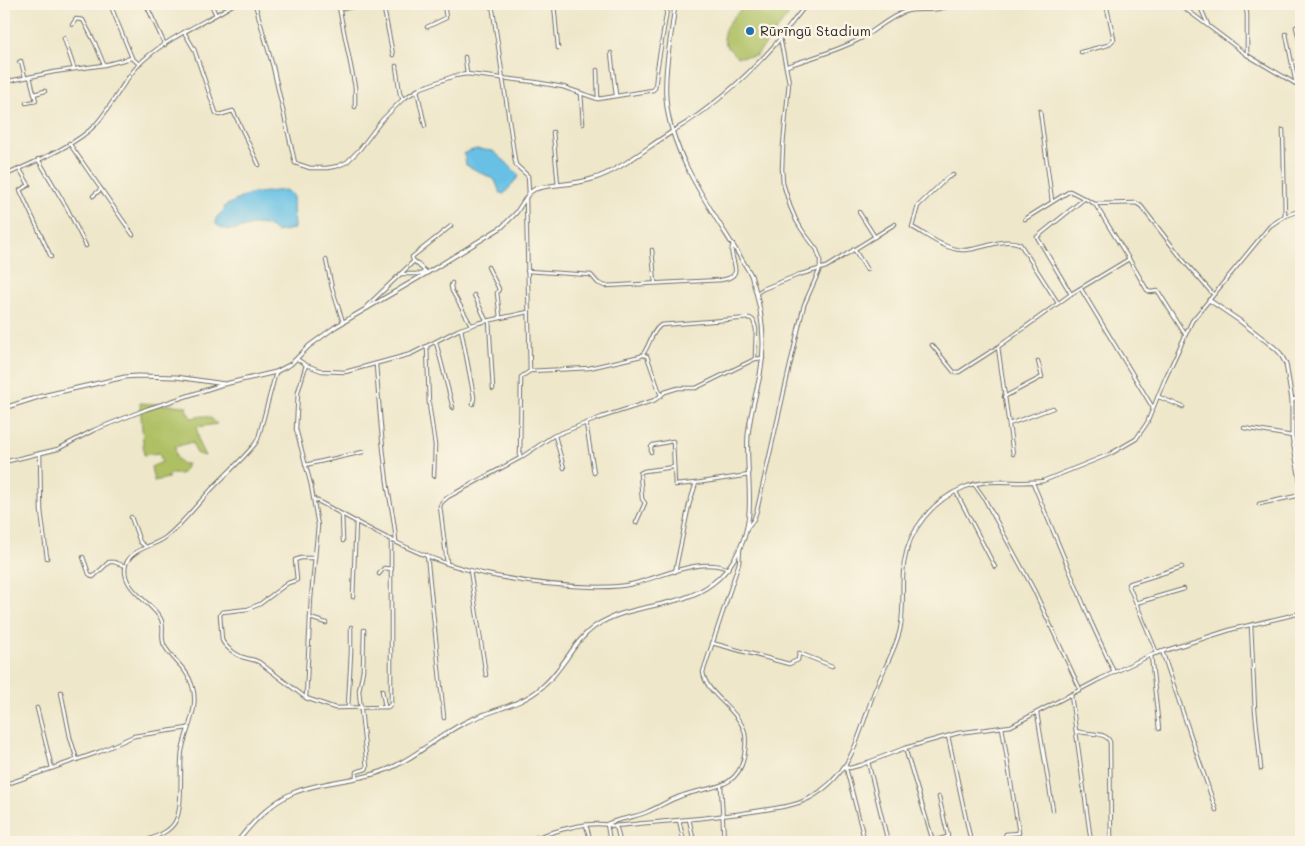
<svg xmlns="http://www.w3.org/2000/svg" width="1305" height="846" viewBox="0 0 1305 846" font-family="Mali,sans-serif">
<rect width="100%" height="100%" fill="#fcf5e5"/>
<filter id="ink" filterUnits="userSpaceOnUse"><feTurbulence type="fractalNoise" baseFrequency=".02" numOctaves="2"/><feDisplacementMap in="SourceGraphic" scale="10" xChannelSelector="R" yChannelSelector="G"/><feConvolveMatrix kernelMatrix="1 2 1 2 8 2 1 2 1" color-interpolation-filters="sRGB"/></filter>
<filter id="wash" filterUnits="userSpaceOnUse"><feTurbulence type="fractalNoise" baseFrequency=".0096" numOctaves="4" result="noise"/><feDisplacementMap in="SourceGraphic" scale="20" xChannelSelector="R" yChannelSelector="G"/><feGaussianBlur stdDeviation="1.12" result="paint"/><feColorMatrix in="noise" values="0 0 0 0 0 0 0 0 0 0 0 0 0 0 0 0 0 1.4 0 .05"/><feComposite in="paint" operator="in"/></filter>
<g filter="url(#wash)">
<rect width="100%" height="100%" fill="#eee7ca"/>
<g fill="#aec063" stroke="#6c7647">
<path d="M 746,4 L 784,4 L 788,16 L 756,56 L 737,57 C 711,34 728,24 746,4 Z"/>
<path d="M 140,403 L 187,406 L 186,409 L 191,418 C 204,416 207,413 217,424 L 197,427 L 199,444 L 205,456 L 197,454 L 192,442 L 175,447 L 176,457 L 182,464 L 188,464 L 181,474 L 169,474 L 168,478 L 154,481 L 151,467 L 162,462 L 159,453 L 144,455 Z"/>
</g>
<g fill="#67c1e5" stroke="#497688">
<path d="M 476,149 L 493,151 L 508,164 L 519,176 L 504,194 L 500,193 L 495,180 L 466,165 L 464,153 Z"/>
<path d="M 285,190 L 293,195 L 294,229 L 276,232 C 254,211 237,242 216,224 L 216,218 L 224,210 L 225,206 L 249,194 Z"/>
</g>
</g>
<g filter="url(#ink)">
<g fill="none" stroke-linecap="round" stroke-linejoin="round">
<defs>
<g id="minor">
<path d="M 110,4 L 132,58"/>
<path d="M 146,4 L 165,45"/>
<path d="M 211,4 L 216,15"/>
<path d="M 255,4 L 273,67 L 295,163 L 310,168 L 327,168 L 338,166 L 347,162 L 360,149 L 382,120 L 403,99 L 421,88 L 454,76 L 467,74 L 535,82 L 563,87 L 598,99 L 653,90 L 655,88 L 657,70 L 668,4"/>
<path d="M 338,4 L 339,7 L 343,9 L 364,4"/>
<path d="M 383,4 L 393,55"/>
<path d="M 492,4 L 515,161 L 516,165 L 528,176 L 529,193"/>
<path d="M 554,4 L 558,48"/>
<path d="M 1179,4 L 1247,55 L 1296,84 L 1301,85"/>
<path d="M 1199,4 L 1208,25"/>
<path d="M 1245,4 L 1247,14 L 1247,55"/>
<path d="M 339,7 L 355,87 L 355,107"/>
<path d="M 72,25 L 76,19 L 83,20 L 95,43 L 104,65"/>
<path d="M 427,27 L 446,18 L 444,4"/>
<path d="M 1296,27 L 1301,47"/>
<path d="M 184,32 L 194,49 L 216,113 L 219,115 L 233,111 L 259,165"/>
<path d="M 1286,34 L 1296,84"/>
<path d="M 64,38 L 74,68"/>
<path d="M 1081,52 L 1108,45 L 1114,39 L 1106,4"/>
<path d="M 611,53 L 616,95"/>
<path d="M 465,57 L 467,74"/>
<path d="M 19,62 L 21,61 L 25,77"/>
<path d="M 396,66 L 400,94 L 403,99"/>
<path d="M 787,66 C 811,58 837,51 860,39 C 875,31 890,16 907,11 C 920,8 939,13 952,4"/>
<path d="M 597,70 L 598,99"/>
<path d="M 4,82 L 54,72 L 104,65 L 127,59 L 132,58 L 139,64"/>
<path d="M 417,90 L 425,126"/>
<path d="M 581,93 L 583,124"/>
<path d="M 34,94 L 45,91"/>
<path d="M 26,103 L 36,101 L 30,77"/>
<path d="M 1040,111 L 1052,201"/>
<path d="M 1283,130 L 1285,216"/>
<path d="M 673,131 C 711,109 744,79 773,47 C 785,33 795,18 807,4"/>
<path d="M 553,132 L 558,185"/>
<path d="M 69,143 L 133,235"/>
<path d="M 38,159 L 67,208 L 86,246"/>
<path d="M 19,168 L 29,185 L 20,190 L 51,257"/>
<path d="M 953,175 L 947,178 L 918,206 L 912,227 C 927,235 944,249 962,250 C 981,251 1002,236 1020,244 L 1058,303"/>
<path d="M 4,176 C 31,163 76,146 96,124 C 115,103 125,75 147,57 C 173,35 206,22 234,4"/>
<path d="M 93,196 L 101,189"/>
<path d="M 526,199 L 530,371"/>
<path d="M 1095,204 L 1129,259"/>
<path d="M 859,212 L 875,237"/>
<path d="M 1025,219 L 1070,191 L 1095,204 L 1136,203 L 1141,206 L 1183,260 L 1212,293"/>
<path d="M 854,249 L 867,270"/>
<path d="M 652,250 L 655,283"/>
<path d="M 326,260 L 332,288 L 343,322"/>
<path d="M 488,267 L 499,289 L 497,293 L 500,317"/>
<path d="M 527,271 L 591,275 L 598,283 L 605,286 L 721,280 C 749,276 726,258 733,245"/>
<path d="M 427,273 L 413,260 L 412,257 L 451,226"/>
<path d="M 401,274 L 421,274 L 425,271"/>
<path d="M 452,283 L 451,286 L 452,291 L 471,325"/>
<path d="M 1081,289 L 1153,408"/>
<path d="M 757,293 L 763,289 L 798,275 L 826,267 L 895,224"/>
<path d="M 1071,294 L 1037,237 L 1084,199"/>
<path d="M 474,295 L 486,320"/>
<path d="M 368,308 L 367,306 L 414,261"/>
<path d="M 489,320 L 493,389"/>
<path d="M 461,329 L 474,397 L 473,404"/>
<path d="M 436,342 L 453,408"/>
<path d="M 932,345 L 954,372 L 959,372 L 998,347 L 1071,294 L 1129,259 L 1147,290 L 1150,292 L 1158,291 L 1185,334"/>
<path d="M 427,346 L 429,404 L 435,445 L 434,476"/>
<path d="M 998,347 L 1013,454"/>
<path d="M 643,355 L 647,356 L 661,396"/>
<path d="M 297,359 L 306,365 L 322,371 L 345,372 L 411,354 L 458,330 L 478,323 L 528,312"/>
<path d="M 306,365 L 298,392 L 296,429 L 311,485 L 318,526 L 311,598 L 306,698"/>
<path d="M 376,365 C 379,401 381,437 386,473 C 388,496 395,519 396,542"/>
<path d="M 1004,397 L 1042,377 L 1038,361"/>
<path d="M 1159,397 L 1183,407"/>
<path d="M 1292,400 L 1301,397"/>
<path d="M 586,423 L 594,473"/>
<path d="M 1009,424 L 1053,408"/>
<path d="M 1244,428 L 1292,436"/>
<path d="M 555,436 L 564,468"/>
<path d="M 651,452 L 651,447 L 653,445 L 673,441 L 675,485 L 696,483"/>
<path d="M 40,453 L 41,511 L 47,558"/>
<path d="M 520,458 L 521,377 L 530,371 L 589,368 L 641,356 C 649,350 650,332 661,325 L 750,318 L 753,320 L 756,329 L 755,359"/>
<path d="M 4,462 L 58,449 L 94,430 L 147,409 L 224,384"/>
<path d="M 305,465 L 363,452"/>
<path d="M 1033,483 L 1091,622 L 1114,672"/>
<path d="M 974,484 L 984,498 L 1034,590 L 1080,689"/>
<path d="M 956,492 L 995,567"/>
<path d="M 314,499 C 357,522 401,548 448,564 C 496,579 548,586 598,587 C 609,587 621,587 632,584 C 659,578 701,556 728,569"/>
<path d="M 1259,504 L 1301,495"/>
<path d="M 342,514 L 343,541"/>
<path d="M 131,517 L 140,542 L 145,546"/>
<path d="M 636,523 L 645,503 L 642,499 L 640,473 L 644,471 L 674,467"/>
<path d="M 748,527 L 754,519 L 757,510 L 799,326 L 804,305 L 820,269 L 820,259 L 817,250 L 802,230 L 796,220 L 790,206 L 783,183 L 782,169 L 783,146 L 789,82 L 780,38"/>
<path d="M 427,555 L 444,718"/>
<path d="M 83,557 L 89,574 L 93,577 L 109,562 L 114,562 L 125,566"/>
<path d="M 315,558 L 301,558 L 295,560 L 297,580 L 288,583 L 260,604 L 248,609 L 222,612 L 220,615 L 222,640 C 225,647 235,654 242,657 C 248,659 253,659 259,662 L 306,698 L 335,708 L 388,707 L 391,704 L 391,539"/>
<path d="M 447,563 L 440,506 L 442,502 L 448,497 L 520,458 L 553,436 L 602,417 L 655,400 L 665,392 L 678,388 L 696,388 L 755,359 L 763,358"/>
<path d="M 470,570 L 486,675"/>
<path d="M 675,572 L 689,505 L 696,483 L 749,475"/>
<path d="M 379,574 L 384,568 L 392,569"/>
<path d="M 353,597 L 356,521"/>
<path d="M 1136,603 L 1184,589"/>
<path d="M 310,618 L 326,623"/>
<path d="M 1251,625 L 1255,710 L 1261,769"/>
<path d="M 712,643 L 789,664 L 798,660 L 799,653 L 832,666"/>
<path d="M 1162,651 L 1216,810"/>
<path d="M 1157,653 L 1128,584 L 1182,567"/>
<path d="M 1151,655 L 1159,729"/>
<path d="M 382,690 L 385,707"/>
<path d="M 61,692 L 70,737 L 77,760"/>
<path d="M 1071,695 L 1091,842"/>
<path d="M 348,707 L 351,653 L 351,627"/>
<path d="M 37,708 L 52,768"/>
<path d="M 1037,713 L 1053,810"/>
<path d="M 1002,727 L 1019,833 L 1006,834 L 1005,836 L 1007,842"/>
<path d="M 1076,731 C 1087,735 1106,731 1110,742 L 1111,842"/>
<path d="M 948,736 L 971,842"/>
<path d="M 905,748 L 933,841 L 947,837 L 948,836 L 939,797"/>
<path d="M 868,762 L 888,842"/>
<path d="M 844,767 L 850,768 L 861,765 L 905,748 L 958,733 L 1011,726 L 1100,679 L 1151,655 L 1233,629 L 1301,613"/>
<path d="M 846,768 L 865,842"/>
<path d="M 356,778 L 356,772 L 366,769 L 367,767 L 359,691 L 363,670 L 364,630"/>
<path d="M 4,785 L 99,752 L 134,736 L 188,728"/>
<path d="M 721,786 L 724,842"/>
<path d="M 689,819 L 694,842"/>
<path d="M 679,820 L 684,842"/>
<path d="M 586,825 L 591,842"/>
<path d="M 614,826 L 617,829 L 620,842"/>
<path d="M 143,842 C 154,837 169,833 175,822 C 184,806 179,770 182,751 C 186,729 200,707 192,685 C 187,668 172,660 164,645 C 160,636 165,627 161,619 C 152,602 119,588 126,564 C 132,548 155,546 166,537 C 182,524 194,508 208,493 C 223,477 241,461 255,444 L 258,439 L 276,372"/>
<path d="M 290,842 L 293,841 L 295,842"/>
<path d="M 523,842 C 549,833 587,819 614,826 C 662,821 710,819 757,811 C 774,808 792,807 808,799 C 855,774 858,733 875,690 C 883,670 895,651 900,630 C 905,608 901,585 904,563 C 909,529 933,500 965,487 C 991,477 1017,485 1043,481 L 1110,454 L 1136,439 L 1147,423 L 1165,379 L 1192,321 L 1270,226 L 1285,216 L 1301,210"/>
<path d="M 610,842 L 607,824 C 620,818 634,818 647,812 C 659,807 669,800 681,796 C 708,786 737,791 744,757 C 746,747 747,736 743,727 C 734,707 705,692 703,672 L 739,563 L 740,549"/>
</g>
<g id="tertiary">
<path d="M 1209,300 L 1240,321 L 1275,348 L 1280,353 L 1286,364 L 1292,400 L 1292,436 L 1301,485"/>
<path d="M 4,408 L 42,396 L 125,377 L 137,376 L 176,377 L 225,384 L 276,372 L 291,364 L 309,346 L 335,327 L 427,273 L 502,227 L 516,213 L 529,193 L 535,189 C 553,184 573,185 592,179 C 620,171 647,147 672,132"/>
</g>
<path id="secondary" d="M 237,842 C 252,823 270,803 293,793 C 326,779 363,782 395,766 C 419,754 439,736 462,724 C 488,710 520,707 542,687 C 563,670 572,643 594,627 C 630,602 678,610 713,583 C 723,576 730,566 736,556 C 759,516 745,478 748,435 C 750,414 756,395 760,375 C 767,340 762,308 751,275 C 721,222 670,159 666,98 C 664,66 672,35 675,4"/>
</defs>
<use href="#minor" stroke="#6f6d63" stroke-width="4.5"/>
<use href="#tertiary" stroke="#6f6d63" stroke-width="5"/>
<use href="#secondary" stroke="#6f6d63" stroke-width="5"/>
<use href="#minor" stroke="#fff" stroke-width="2.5"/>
<use href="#tertiary" stroke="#fff" stroke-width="3"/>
<use href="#secondary" stroke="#fff" stroke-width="3"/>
</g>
</g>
<circle fill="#1f6fb2" stroke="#fcf5e5" stroke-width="2" cx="750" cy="31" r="5"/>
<g text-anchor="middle" stroke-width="5" stroke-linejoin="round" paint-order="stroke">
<g font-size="14" fill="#2b2b2b" stroke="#fcf5e5" text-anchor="start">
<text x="760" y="36">Rũrĩngũ Stadium</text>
</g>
</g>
<rect width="1305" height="846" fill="none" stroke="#fcf5e5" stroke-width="20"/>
</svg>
